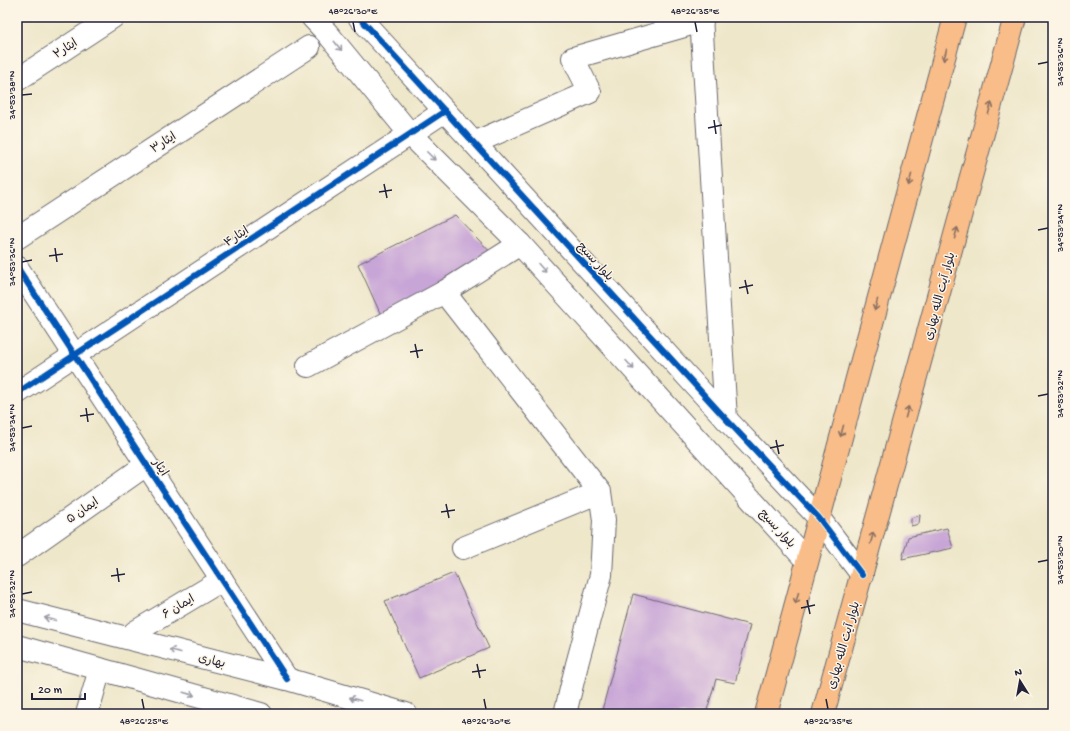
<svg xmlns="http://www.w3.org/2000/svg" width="1070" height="731" viewBox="0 0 1070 731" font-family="'Gochi Hand','Playpen Sans Arabic',sans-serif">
<rect width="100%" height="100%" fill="#fcf5e5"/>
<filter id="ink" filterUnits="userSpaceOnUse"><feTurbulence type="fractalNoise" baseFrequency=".025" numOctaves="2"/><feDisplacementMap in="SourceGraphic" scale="8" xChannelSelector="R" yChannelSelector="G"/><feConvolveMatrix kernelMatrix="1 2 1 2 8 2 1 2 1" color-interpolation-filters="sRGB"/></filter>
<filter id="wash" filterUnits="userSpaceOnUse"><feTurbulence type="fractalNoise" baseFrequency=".012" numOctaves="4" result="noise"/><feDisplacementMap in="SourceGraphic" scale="16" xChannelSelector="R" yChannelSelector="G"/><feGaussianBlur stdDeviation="0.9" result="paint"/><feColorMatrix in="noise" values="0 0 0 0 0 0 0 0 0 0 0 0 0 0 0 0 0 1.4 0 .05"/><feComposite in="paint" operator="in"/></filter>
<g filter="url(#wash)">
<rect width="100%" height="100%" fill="#eee7ca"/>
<g id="blocks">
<g fill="#c8a5d7">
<path d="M 455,215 L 497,259 L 385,324 L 358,264 Z"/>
<path d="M 920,515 L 919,524 L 911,526 L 911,518 Z"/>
<path d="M 947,528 L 953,548 L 902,559 L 908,537 Z"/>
<path d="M 454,573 L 489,648 L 419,678 L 385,601 Z"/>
<path d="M 633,594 L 750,625 L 735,683 L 716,679 L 706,714 L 601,714 Z"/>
</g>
</g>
</g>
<g filter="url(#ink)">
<use href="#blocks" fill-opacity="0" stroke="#69676d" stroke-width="1"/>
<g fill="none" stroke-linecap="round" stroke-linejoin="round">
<defs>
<g id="minor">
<path d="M 312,17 L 328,34 L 410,134 L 520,244 L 807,561"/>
<path d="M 359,17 L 726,419 L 819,518 L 862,575"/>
<path d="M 701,17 L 726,419"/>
<path d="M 17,80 L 113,17"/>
<path d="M 474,143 L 590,92 L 573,58 L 702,21"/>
<path d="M 17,238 L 309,47"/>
<path d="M 17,267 L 287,679"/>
<path d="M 444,292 L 600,492 L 604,520 L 601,575 L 577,664 L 565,714"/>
<path d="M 308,366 L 444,292 L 520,244"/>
<path d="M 17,393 L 445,111"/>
<path d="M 463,548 L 600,492"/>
<path d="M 17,556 L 146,465"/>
<path d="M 17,610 L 287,679 L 406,714"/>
<path d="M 135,632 L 222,580"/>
<path d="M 17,646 L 261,714"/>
<path d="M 87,714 L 100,669"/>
</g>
<g id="major">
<path d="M 766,714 L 955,17"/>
<path d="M 823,714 L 1015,17"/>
</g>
</defs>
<use href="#minor" stroke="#69676d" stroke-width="24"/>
<use href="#major" stroke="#69676d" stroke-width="24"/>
<use href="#minor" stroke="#fff" stroke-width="22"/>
<use href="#major" stroke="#f8bd88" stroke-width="22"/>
<defs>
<g id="cycleway">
<path d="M 359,17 L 726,419 L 819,518 L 862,575"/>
<path d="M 17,267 L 287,679"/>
<path d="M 17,393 L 445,111"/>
</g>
</defs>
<use href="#cycleway" stroke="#fcf5e5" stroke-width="8"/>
<use href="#cycleway" stroke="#0057b8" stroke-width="6"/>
</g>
<defs><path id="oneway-shaft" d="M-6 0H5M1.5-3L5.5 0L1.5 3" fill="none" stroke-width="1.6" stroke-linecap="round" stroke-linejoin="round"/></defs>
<g stroke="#9c9ca7">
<use href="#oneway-shaft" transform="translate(338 46) rotate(51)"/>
<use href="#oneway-shaft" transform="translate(431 156) rotate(45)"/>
<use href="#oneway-shaft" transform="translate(542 268) rotate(48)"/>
<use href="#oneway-shaft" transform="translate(630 365) rotate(48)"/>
<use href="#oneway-shaft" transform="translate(50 619) rotate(-166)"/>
<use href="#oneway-shaft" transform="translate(175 651) rotate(-166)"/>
<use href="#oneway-shaft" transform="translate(189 694) rotate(16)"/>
<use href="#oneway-shaft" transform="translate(355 699) rotate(-164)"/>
</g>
<g stroke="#8d7062">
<use href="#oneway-shaft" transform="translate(945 55) rotate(105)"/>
<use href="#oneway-shaft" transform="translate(990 108) rotate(-75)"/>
<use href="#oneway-shaft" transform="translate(910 180) rotate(105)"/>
<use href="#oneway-shaft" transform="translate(956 233) rotate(-75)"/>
<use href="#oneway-shaft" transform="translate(876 305) rotate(105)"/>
<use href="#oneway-shaft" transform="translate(907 412) rotate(-75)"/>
<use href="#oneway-shaft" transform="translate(842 431) rotate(105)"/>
<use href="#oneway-shaft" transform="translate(872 538) rotate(-75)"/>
<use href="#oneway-shaft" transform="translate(797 598) rotate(105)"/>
</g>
</g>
<path fill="none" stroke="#22223b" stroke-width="1.5" d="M 353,22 L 355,32M 695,22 L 697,32M 1038,64 L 1048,62M 22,95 L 32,94M 714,120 L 716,134M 708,128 L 722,125M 384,184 L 387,198M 379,192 L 392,190M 1038,230 L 1048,228M 55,248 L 57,262M 49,256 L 63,254M 22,262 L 32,260M 745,280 L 748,294M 739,288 L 753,285M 415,344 L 418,358M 410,352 L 423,350M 1038,396 L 1048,394M 86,408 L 88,422M 80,416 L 94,414M 22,428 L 32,426M 776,440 L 779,454M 770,448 L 784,445M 446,504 L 449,518M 441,512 L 455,510M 1038,562 L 1048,560M 117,568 L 119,582M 111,576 L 125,574M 22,594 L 32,592M 807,600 L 810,614M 801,608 L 815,605M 477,664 L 480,678M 472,672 L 486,670M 142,699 L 144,709M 484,699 L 486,709M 826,699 L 828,709"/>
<g text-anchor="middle" stroke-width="3" stroke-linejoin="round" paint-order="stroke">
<g font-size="12" fill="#22223b" stroke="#fcf5e5">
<text transform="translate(65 48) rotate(-33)" y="4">ایثار۲</text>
<text transform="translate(163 142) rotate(-33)" y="4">ایثار۳</text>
<text transform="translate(236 236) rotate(-33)" y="4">ایثار۴</text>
<text transform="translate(596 261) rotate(48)" y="4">بلوار بسیج</text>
<text transform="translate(939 296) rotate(-75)" y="4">بلوار آیت الله بهاری</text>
<text transform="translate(161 467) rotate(57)" y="4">ایثار</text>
<text transform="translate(82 510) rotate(-35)" y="4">ایمان ۵</text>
<text transform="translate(778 528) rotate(48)" y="4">بلوار بسیج</text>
<text transform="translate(178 606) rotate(-31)" y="4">ایمان ۶</text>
<text transform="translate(843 645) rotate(-74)" y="4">بلوار آیت الله بهاری</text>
<text transform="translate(212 660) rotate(14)" y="4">بهاری</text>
</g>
</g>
<rect width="1070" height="731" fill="none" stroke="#fcf5e5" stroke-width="44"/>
<g transform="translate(1020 681) rotate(349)" stroke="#fcf5e5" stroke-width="3" paint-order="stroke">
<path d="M0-3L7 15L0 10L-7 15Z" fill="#22223b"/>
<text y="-6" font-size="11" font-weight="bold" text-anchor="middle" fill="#22223b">N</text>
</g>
<path d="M32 693v6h53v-6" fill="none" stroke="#22223b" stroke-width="2"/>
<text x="38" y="693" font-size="12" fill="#22223b" stroke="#fcf5e5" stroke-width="3" paint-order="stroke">20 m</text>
<rect x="22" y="22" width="1026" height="687" fill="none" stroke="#22223b" stroke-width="1.5"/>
<g font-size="10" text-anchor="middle" fill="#22223b">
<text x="353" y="14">48°26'30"E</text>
<text x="695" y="14">48°26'35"E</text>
<text transform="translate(1059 62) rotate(-90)" y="4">34°53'36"N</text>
<text transform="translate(11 95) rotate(-90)" y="4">34°53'38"N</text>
<text transform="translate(1059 228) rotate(-90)" y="4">34°53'34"N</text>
<text transform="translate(11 262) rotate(-90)" y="4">34°53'36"N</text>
<text transform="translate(1059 394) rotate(-90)" y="4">34°53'32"N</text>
<text transform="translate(11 428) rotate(-90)" y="4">34°53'34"N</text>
<text transform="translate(1059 560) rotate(-90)" y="4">34°53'30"N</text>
<text transform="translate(11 594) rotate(-90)" y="4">34°53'32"N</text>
<text x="144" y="724">48°26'25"E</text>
<text x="486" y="724">48°26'30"E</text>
<text x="828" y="724">48°26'35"E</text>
</g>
</svg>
